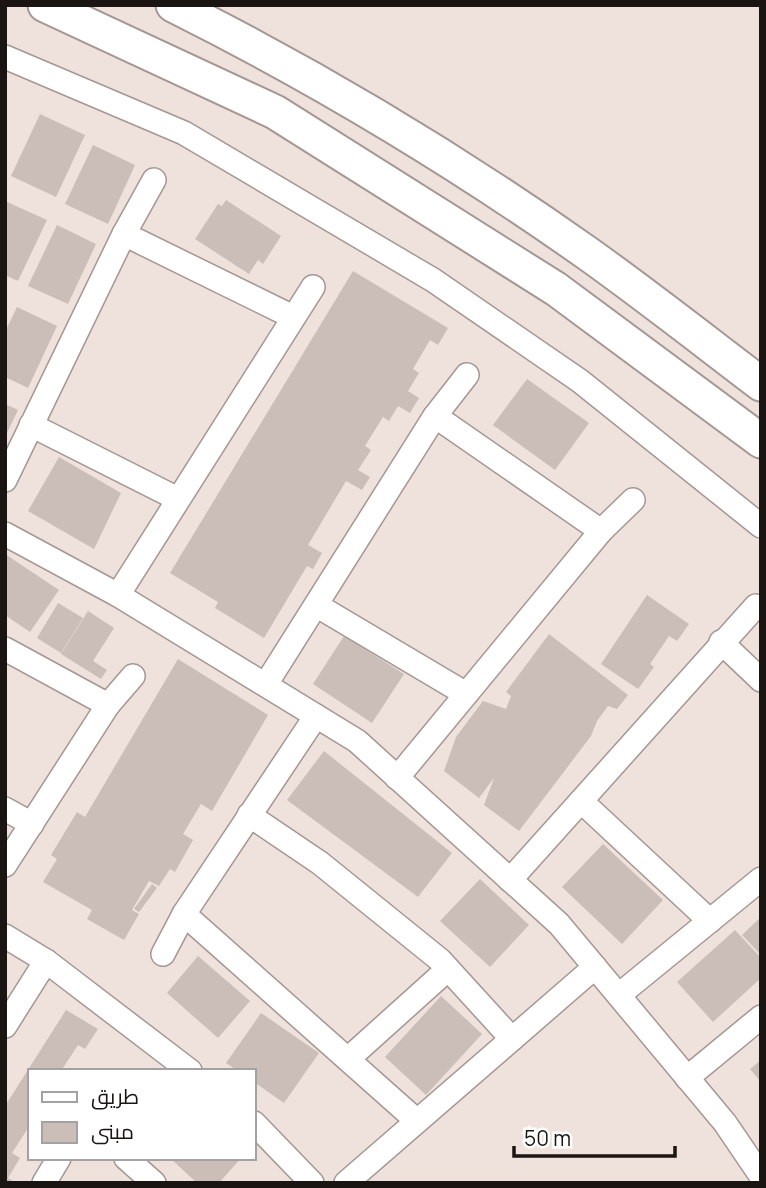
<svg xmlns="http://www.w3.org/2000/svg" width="766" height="1188" viewBox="0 0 766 1188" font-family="Manrope,Cairo,sans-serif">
<rect width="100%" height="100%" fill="#efe1dc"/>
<g fill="#cbbeb9">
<path d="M 40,114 L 85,135 L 56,197 L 11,176 Z"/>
<path d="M 93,145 L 135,165 L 108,224 L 65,204 Z"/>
<path d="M 226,200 L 281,236 L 263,264 L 258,260 L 249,274 L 195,239 L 218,204 L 222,206 Z"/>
<path d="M 5,201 L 47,220 L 18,281 L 5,275 Z"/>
<path d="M 57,225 L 96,244 L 68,304 L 28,286 Z"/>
<path d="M 353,271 L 448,328 L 438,345 L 430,340 L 413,369 L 419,373 L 408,391 L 419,398 L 410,413 L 398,406 L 389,421 L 383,417 L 365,446 L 371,450 L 358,470 L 370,477 L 362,490 L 346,481 L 308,545 L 322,553 L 313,569 L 307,566 L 264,638 L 215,608 L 218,602 L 170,573 Z"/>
<path d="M 17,307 L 57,326 L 28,388 L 5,377 L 5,332 Z"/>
<path d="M 527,379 L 589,423 L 555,470 L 493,425 Z"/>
<path d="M 5,404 L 18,410 L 5,437 Z"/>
<path d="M 59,457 L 121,493 L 94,549 L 28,511 Z"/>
<path d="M 5,554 L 59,590 L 30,632 L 5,615 Z"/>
<path d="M 647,595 L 689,624 L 677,641 L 669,636 L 650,664 L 654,667 L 638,689 L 601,664 Z"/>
<path d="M 58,603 L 83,618 L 61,653 L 37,638 Z"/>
<path d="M 88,611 L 114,628 L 93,661 L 107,670 L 101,679 L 61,654 Z"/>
<path d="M 549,634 L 628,695 L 617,709 L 608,706 L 597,721 L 591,736 L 519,831 L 484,805 L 494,778 L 479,798 L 444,771 L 456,737 L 483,701 L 506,709 L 511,696 L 506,692 Z"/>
<path d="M 344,636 L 404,674 L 372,723 L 313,684 Z"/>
<path d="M 178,659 L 268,715 L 212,811 L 201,804 L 183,834 L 193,840 L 175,872 L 170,869 L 159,886 L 149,881 L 132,910 L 139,914 L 124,940 L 87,919 L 92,910 L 43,882 L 57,859 L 51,855 L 77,812 L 85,817 Z"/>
<path d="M 324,751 L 452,853 L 418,897 L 287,800 Z"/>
<path d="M 603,844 L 663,900 L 622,944 L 562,887 Z"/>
<path d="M 480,879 L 529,925 L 490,967 L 440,921 Z"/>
<path d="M 152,884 L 157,888 L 139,912 L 134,909 Z"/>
<path d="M 761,917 L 761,955 L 742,935 Z"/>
<path d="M 735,930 L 761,958 L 761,978 L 713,1022 L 677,982 Z"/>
<path d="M 198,956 L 250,1001 L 218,1038 L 167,993 Z"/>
<path d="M 441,996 L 482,1034 L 426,1095 L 385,1057 Z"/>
<path d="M 66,1010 L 98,1029 L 85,1049 L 78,1045 L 61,1071 L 30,1071 L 30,1125 L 12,1153 L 20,1158 L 8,1178 L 16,1183 L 5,1183 L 5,1106 Z"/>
<path d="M 261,1013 L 319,1053 L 284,1103 L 254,1082 L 254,1071 L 238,1071 L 226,1063 Z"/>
<path d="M 761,1060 L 761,1082 L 750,1069 Z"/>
<path d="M 170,1158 L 241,1158 L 219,1183 L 197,1183 Z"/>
</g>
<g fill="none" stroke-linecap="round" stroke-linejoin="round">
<defs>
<g id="street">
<path d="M 5,57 L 184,133 L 433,280 L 580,381 L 761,526"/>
<path d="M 124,234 L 293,317"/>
<path d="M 435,416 L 601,531"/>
<path d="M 31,425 L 178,499"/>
<path d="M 5,480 L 124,234 L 154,180"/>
<path d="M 5,534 L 118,595 L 357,741 L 559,924 L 725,1123 L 761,1176"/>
<path d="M 118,595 L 313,287"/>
<path d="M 316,605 L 466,694"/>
<path d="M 721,642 L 761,680"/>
<path d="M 5,649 L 108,705 L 5,865"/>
<path d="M 266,684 L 435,416 L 467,375"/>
<path d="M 108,705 L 133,676"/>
<path d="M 397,778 L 601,531 L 633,500"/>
<path d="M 581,801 L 710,921"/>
<path d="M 5,809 L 32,824"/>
<path d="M 249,815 L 320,863 L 440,960 L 512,1039"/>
<path d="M 510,880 L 756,606"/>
<path d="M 184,914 L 417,1121"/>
<path d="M 5,936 L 46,961 L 190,1071"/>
<path d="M 163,954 L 184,914 L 316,716"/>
<path d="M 619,995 L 761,879"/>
<path d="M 5,1026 L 46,961"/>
<path d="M 348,1059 L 448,969"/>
<path d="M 687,1078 L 761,1017"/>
<path d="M 254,1123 L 312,1183"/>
<path d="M 126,1158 L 154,1183"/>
<path d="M 44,1183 L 59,1158"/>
<path d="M 346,1183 L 595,967"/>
</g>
<g id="secondary">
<path d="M 45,5 L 275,112 L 556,289 L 761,441"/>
<path d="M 173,5 C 317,77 455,160 587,253 C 646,295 703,340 761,384"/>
</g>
</defs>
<use href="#street" stroke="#a49793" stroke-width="26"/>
<use href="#secondary" stroke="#a49793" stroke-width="37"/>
<use href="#street" stroke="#fff" stroke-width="23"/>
<use href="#secondary" stroke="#fff" stroke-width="33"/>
</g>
<rect width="766" height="1188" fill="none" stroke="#1a1513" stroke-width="14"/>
<rect x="28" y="1069" width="228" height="91" fill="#ffffff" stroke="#a3a1a1" stroke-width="2"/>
<rect x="42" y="1092" width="35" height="10" fill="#ffffff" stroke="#a3a1a1" stroke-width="2"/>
<text x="91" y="1104" font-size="21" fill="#1a1513">طريق</text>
<rect x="42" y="1122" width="35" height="21" fill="#cbbeb9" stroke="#a3a1a1" stroke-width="2"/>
<text x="91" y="1139" font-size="21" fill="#1a1513">مبنى</text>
<path d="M514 1146v10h161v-10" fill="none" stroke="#1a1513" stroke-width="3.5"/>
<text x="524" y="1146" font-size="21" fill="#1a1513" stroke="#ffffff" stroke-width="5" paint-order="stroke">50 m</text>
</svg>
